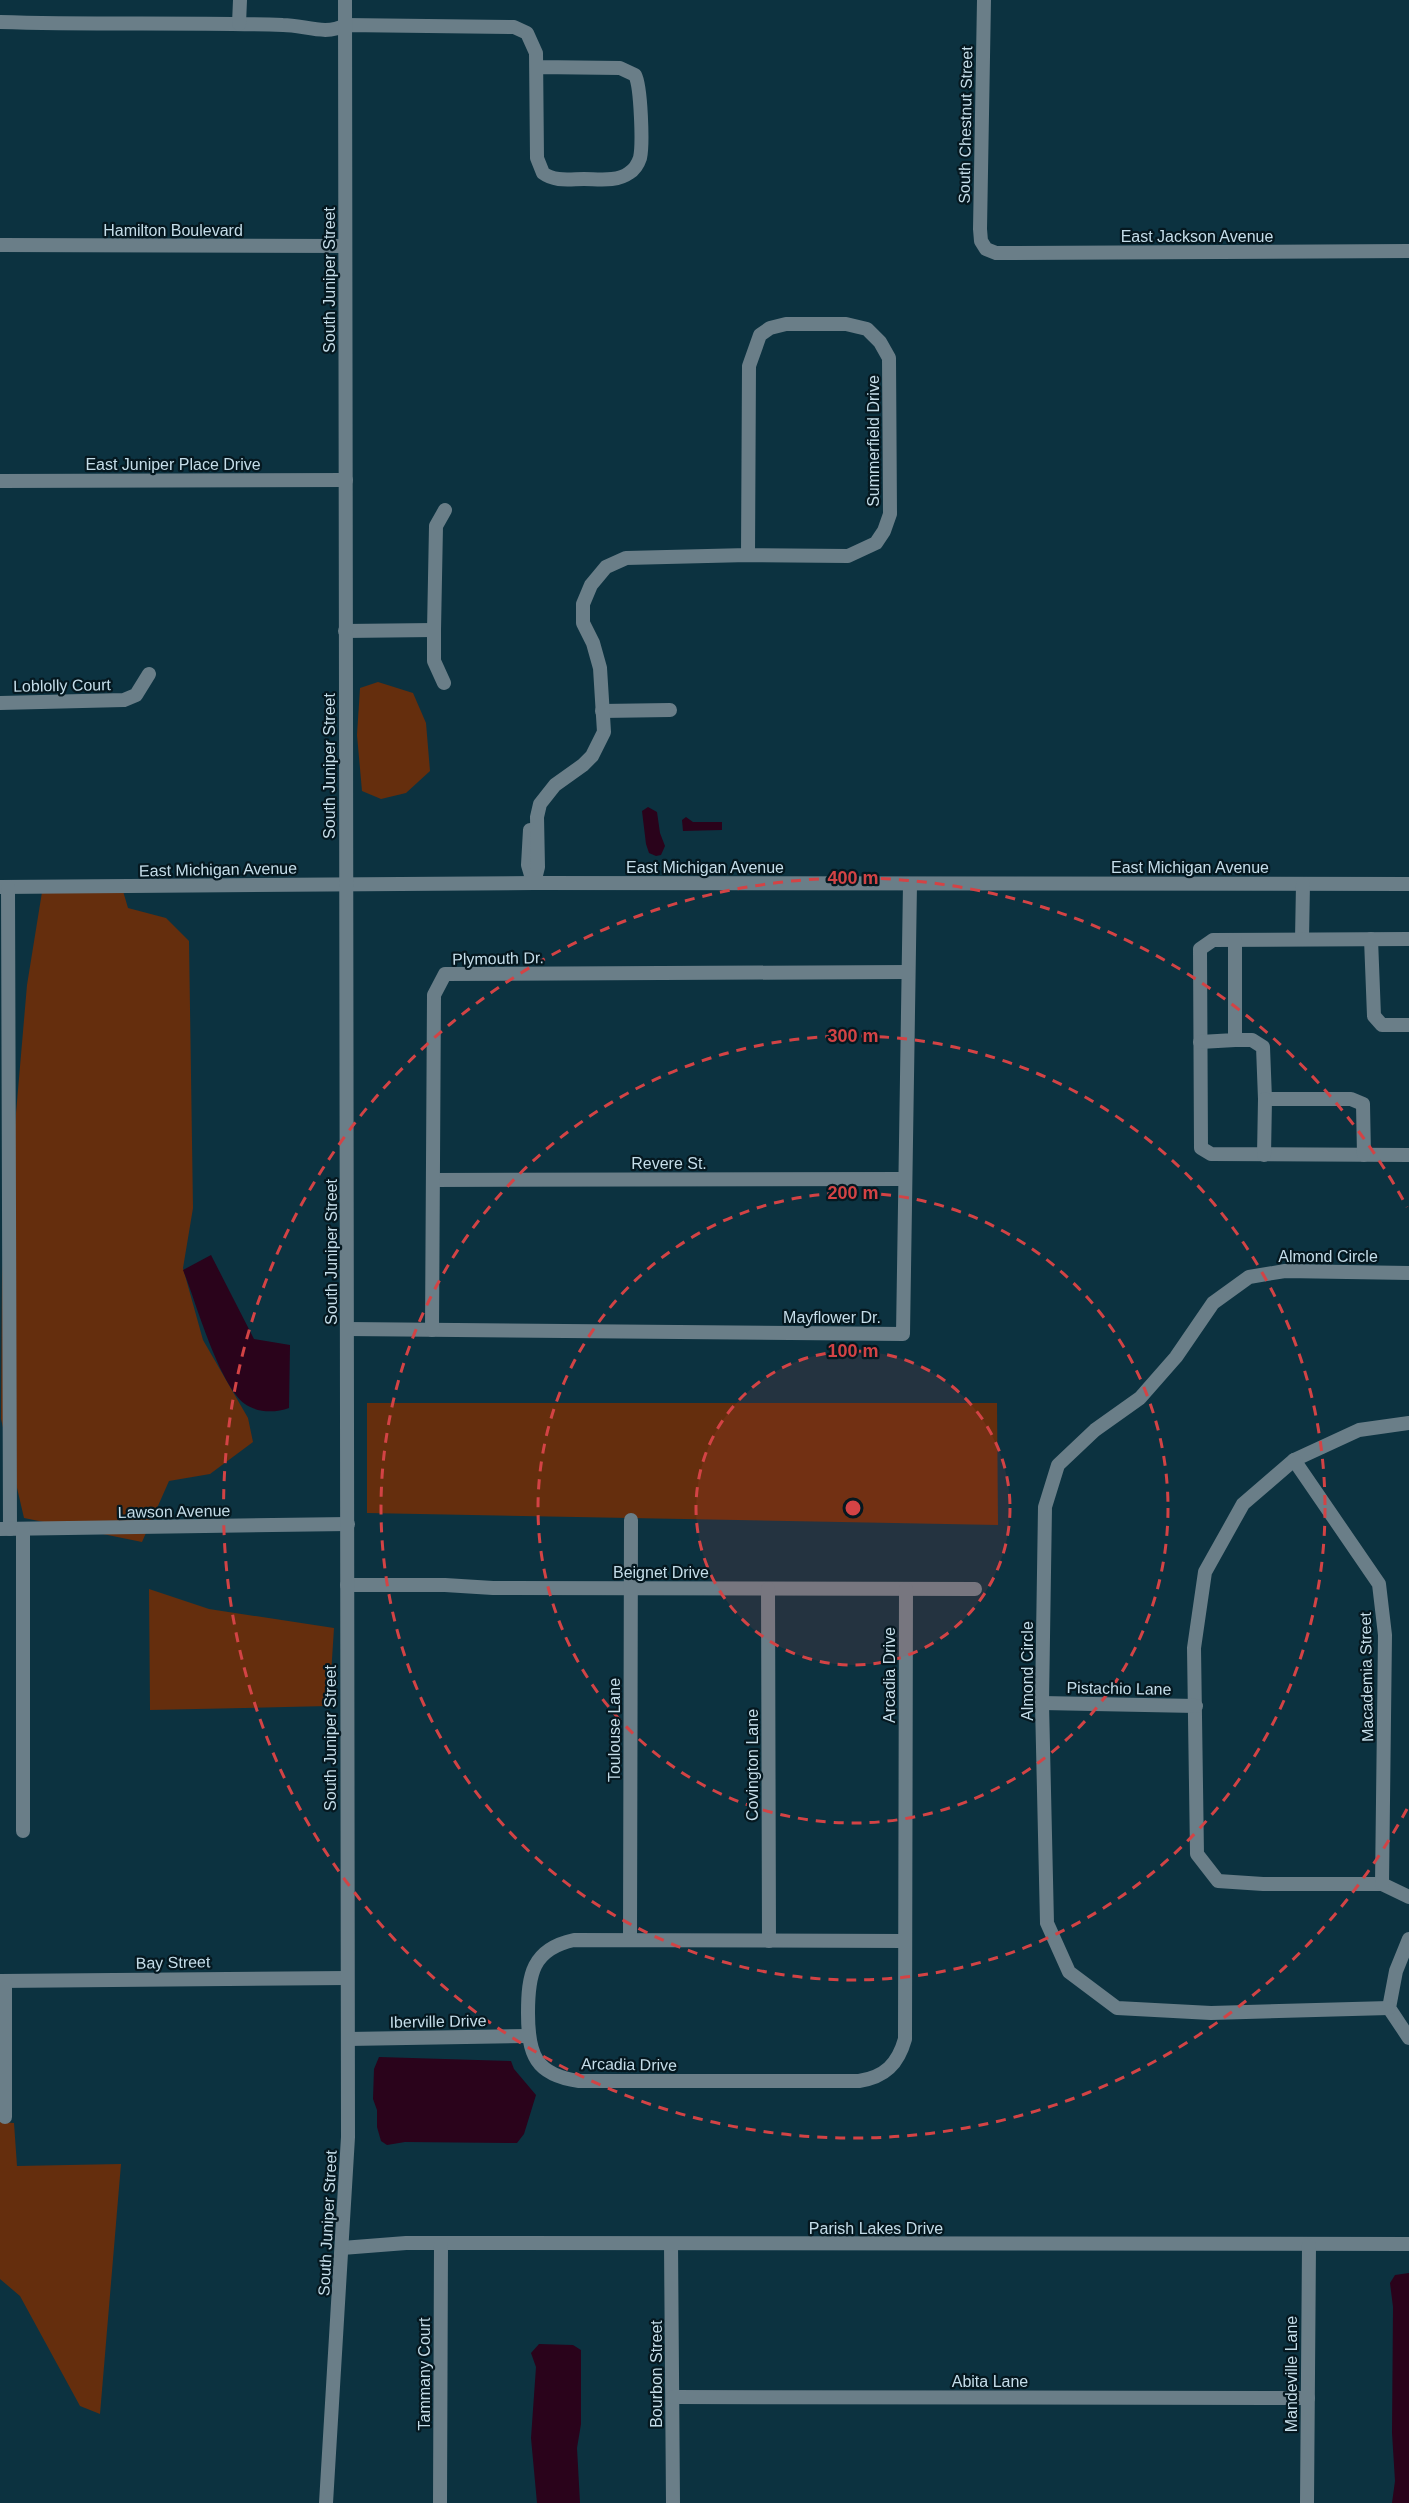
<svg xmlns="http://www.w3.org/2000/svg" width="1409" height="2503" viewBox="0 0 1409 2503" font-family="Arial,sans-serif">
<rect width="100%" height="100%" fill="#0c3240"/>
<g fill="#652e0d">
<path d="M 378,682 L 413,693 L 426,723 L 430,771 L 406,793 L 381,799 L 362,791 L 357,735 L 360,688 Z"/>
<path d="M 123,891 L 128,908 L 166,918 L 189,941 L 193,1208 L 183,1268 L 203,1340 L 248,1418 L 253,1442 L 210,1474 L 169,1481 L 142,1542 L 24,1518 L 1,1419 L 2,1276 L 27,985 L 42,892 Z"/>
<path d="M 367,1403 L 997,1403 L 998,1525 L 367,1513 Z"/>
<path d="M 149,1589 L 209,1609 L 334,1628 L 329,1706 L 150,1710 Z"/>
<path d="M 0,2122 L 14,2123 L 17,2166 L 121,2164 L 100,2414 L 80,2406 L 20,2296 L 0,2279 Z"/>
</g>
<g fill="#2a031b">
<path d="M 648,807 L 657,812 L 660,833 L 665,846 L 661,855 L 656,856 L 649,853 L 646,844 L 642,811 Z"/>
<path d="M 686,817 L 693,822 L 722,822 L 722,830 L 683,831 L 682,820 Z"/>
<path d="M 211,1255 L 254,1339 L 290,1345 L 289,1408 C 275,1413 258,1413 245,1404 C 219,1385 196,1302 183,1270 Z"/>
<path d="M 379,2057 L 511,2061 L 514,2069 L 536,2095 L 524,2134 L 517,2143 L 405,2142 L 387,2145 L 381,2141 L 377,2127 L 377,2110 L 373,2099 L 374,2069 Z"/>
<path d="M 1409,2273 L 1409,2503 L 1392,2503 L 1395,2481 L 1392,2433 L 1393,2307 L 1390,2283 L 1395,2275 Z"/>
<path d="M 539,2344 L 573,2345 L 581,2350 L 581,2424 L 577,2448 L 580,2503 L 537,2503 L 531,2438 L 536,2367 L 531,2353 Z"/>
</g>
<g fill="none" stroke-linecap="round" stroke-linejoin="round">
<g stroke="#6a7e88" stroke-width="14">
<path d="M 984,0 L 980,229 L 981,241 L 986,249 L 996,253 L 1409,251"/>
<path d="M 0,22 C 94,25 189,22 283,25 C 304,25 326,36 345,25 L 514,27 L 527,33 L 536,53 L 537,158 L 543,173 C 555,182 570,179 584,179 C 598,179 617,182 629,173 C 634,170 638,164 640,158 C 643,145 641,86 635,75 L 620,68 L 537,67"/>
<path d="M 239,24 L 240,0"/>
<path d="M 0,245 L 345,246"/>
<path d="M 0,481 L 346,480"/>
<path d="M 345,631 L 434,630"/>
<path d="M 444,683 L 434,661 L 434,630 L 436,526 L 445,510"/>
<path d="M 0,703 L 124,700 L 136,695 L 149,674"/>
<path d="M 602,711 L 670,710"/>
<path d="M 530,830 L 528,865 L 533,882"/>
<path d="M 534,883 L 538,867 L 537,817 L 540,804 L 555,785 L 583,765 L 592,756 L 604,732 L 600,668 L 593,643 L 583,623 L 583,604 L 591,585 L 606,567 L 626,558 L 748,555 L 848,556 L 876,543 L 884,531 L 890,514 L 889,358 L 880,342 L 867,329 L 846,324 L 786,324 L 770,328 L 760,335 L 749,366 L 748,555"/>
<path d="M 0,887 L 534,883 L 1409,884"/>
<path d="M 8,887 L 10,1529"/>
<path d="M 1302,939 L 1303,884"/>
<path d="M 1371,939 L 1374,1016 L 1382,1025 L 1409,1025"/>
<path d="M 1409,939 L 1213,940 L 1200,949 L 1201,1148 L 1211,1154 L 1409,1155"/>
<path d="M 1235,1040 L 1252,1040 L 1263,1047 L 1265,1099 L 1351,1099 L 1363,1104 L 1364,1155"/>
<path d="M 1200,1042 L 1235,1040 L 1235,940"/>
<path d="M 1264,1155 L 1265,1099"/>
<path d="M 433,1180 L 905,1179"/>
<path d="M 347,1329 L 903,1334 L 910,884"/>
<path d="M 432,1330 L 434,995 L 445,974 L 908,972"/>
<path d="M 1409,1423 L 1359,1430 L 1294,1460 L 1243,1504 L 1205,1572 L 1194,1648 L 1197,1854 L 1218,1881 L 1263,1884 L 1382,1884 L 1409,1897"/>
<path d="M 1294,1460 L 1379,1584 L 1385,1635 L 1382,1884"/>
<path d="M 0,1529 L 348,1524"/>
<path d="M 347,1585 L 445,1585 L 493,1588 L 975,1589"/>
<path d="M 768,1589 L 769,1941"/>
<path d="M 1042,1703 L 1196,1706"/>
<path d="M 23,1831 L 23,1529"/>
<path d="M 1409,1939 L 1396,1971 L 1389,2008 L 1409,2038"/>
<path d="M 630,1940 L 631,1520"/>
<path d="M 905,1941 L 574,1940 C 532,1949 528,1975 528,2013 C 528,2054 535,2075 579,2081 L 859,2081 C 885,2077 898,2064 905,2039 L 906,1589"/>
<path d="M 0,1981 L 347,1978"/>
<path d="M 5,1981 L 5,2117"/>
<path d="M 1389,2008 L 1211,2013 L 1117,2008 L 1069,1972 L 1047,1923 L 1042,1703 L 1045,1507 L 1058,1465 L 1095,1430 L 1140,1398 L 1176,1357 L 1213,1303 L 1249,1277 L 1285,1271 L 1409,1273"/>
<path d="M 348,2039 L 528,2036"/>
<path d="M 671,2244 L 673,2503"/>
<path d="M 342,2248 L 406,2243 L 1409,2244"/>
<path d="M 673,2397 L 1308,2398"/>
<path d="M 326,2503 L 348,2137 L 345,0"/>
<path d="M 440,2503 L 441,2245"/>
<path d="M 1307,2503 L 1309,2245"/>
</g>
</g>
<circle cx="853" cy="1508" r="157" fill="#d34345" fill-opacity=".12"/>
<g fill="none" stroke="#d34345" stroke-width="3" stroke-dasharray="10 8">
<circle cx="853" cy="1508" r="157"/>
<circle cx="853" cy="1508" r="315"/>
<circle cx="853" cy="1508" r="472"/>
<path d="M1407 1809A630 630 0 1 1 1407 1207"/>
</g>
<g text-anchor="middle" stroke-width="4.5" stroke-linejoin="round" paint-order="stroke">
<g font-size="16" fill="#c5dde9" stroke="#051820">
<text transform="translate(965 125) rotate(-89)" y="6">South Chestnut Street</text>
<text x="173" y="236">Hamilton Boulevard</text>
<text x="1197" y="242">East Jackson Avenue</text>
<text transform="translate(329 280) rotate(-90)" y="6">South Juniper Street</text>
<text transform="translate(873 441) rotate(-90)" y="6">Summerfield Drive</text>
<text x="173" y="470">East Juniper Place Drive</text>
<text transform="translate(62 685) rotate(-1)" y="6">Loblolly Court</text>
<text transform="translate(329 766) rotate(-90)" y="6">South Juniper Street</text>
<text x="705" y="873">East Michigan Avenue</text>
<text x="1190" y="873">East Michigan Avenue</text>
<text transform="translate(218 869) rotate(-1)" y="6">East Michigan Avenue</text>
<text transform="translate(498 958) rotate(-1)" y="6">Plymouth Dr.</text>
<text x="669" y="1169">Revere St.</text>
<text transform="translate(331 1252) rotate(-90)" y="6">South Juniper Street</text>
<text x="1328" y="1262">Almond Circle</text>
<text x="832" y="1323">Mayflower Dr.</text>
<text transform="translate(174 1511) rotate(-1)" y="6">Lawson Avenue</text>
<text x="661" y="1578">Beignet Drive</text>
<text transform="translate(1027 1671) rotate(-90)" y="6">Almond Circle</text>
<text transform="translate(889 1675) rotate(-90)" y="6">Arcadia Drive</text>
<text transform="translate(1366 1677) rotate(-91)" y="6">Macademia Street</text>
<text transform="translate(1119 1688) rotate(1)" y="6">Pistachio Lane</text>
<text transform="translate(614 1730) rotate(-90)" y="6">Toulouse Lane</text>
<text transform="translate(330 1738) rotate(-90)" y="6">South Juniper Street</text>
<text transform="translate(752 1765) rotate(-90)" y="6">Covington Lane</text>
<text transform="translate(173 1962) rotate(-1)" y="6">Bay Street</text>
<text transform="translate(438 2021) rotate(-1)" y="6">Iberville Drive</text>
<text transform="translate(629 2064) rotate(1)" y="6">Arcadia Drive</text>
<text transform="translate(327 2223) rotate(-87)" y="6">South Juniper Street</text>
<text x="876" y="2234">Parish Lakes Drive</text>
<text transform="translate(424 2374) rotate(-90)" y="6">Tammany Court</text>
<text transform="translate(656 2374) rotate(-90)" y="6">Bourbon Street</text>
<text transform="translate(1291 2374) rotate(-90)" y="6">Mandeville Lane</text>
<text x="990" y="2387">Abita Lane</text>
</g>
</g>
<circle cx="853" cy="1508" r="9" fill="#d34345" stroke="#051820" stroke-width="3"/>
<g font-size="18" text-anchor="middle" font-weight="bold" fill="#d34345" stroke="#051820" stroke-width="4.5" stroke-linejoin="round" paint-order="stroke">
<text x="853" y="884">400 m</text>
<text x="853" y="1042">300 m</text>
<text x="853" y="1199">200 m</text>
<text x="853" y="1357">100 m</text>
</g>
</svg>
